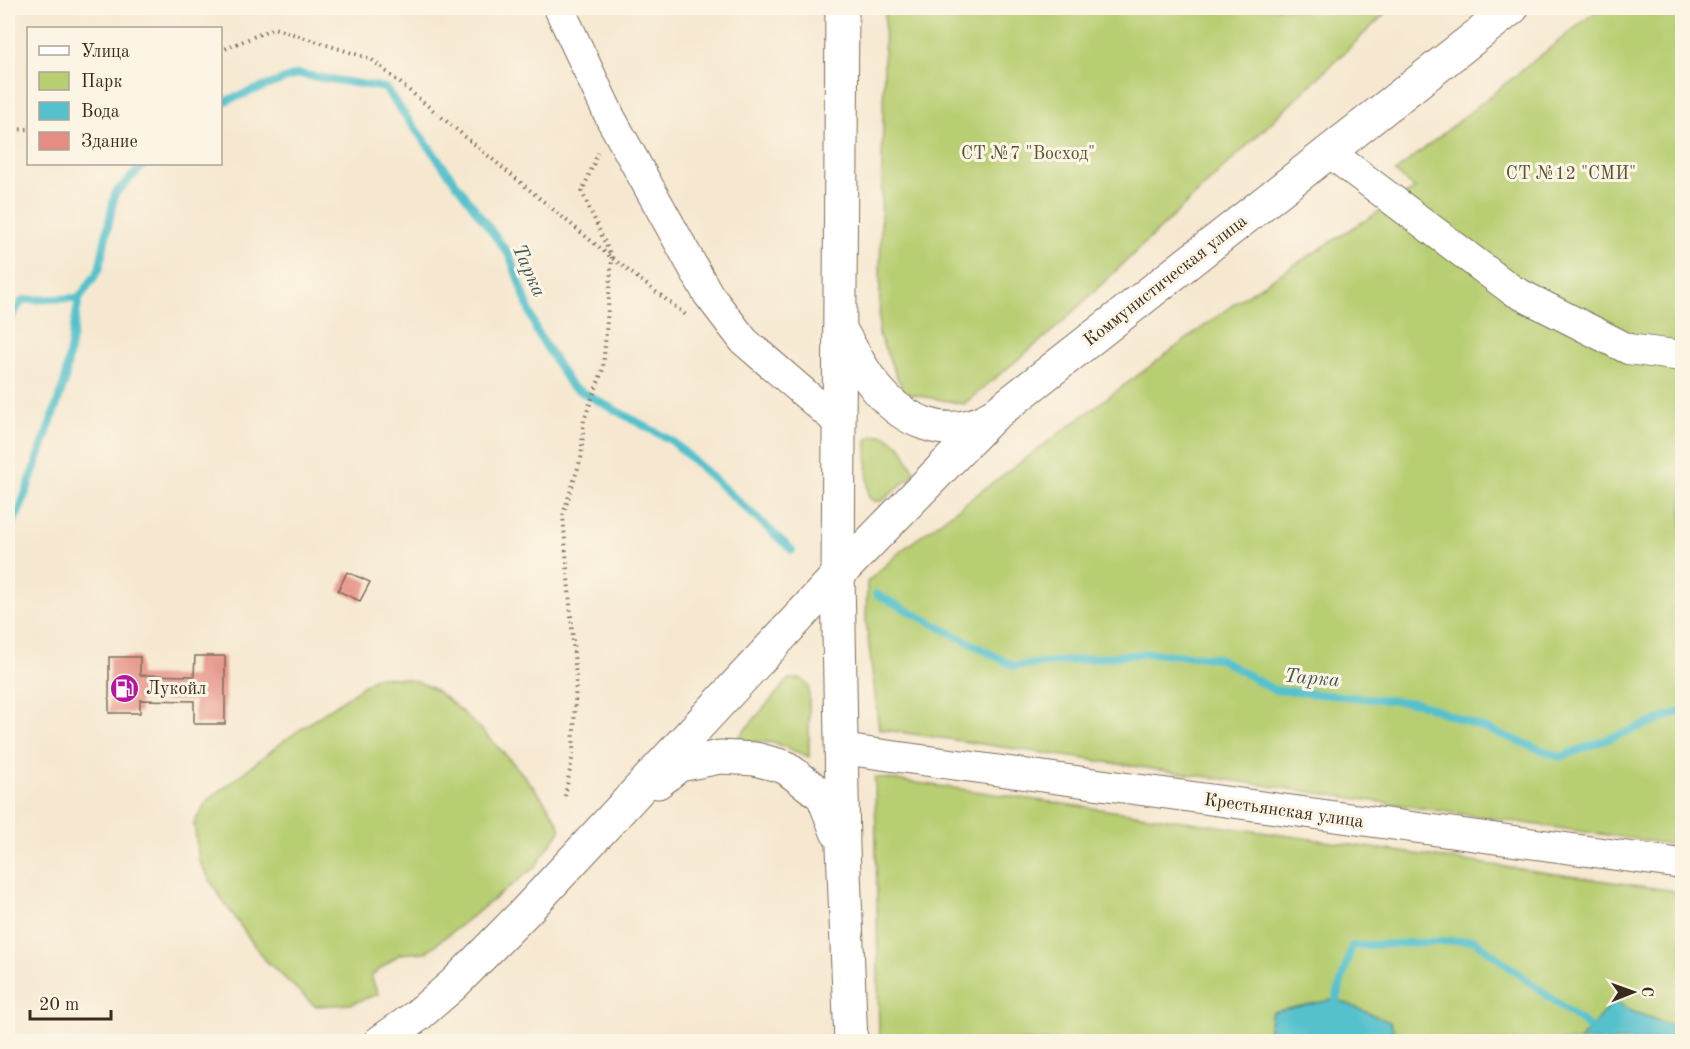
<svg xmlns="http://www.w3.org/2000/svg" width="1690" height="1049" viewBox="0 0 1690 1049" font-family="'Old Standard TT',serif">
<rect width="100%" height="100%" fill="#fcf5e5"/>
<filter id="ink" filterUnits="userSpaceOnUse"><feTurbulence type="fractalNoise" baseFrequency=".0167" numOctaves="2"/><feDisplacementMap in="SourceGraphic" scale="12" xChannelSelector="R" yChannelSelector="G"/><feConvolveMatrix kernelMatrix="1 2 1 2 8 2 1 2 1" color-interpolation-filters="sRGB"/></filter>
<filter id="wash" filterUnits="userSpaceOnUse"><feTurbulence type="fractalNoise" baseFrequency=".008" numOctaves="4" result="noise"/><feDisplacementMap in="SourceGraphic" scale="24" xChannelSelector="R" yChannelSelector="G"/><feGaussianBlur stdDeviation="1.35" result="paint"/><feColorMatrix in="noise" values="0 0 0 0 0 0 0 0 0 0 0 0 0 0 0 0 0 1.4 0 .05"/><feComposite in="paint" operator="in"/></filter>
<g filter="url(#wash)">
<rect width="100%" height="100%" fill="#f6e8d0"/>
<g fill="#b8ce72" stroke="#7a7c48" stroke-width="1.5">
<path d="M 885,8 L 1391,8 L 1056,328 L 964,404 L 904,393 L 879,335 Z"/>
<path d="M 1600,8 L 1682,8 L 1682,846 L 879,729 L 866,621 L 867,582 L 902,550 L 1242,298 L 1415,189 L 1395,172 Z"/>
<path d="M 884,435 L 901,446 L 915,473 L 882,501 L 873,501 L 868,496 L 867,440 L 873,436 Z"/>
<path d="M 376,677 C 394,677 413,678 430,687 C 465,708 546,793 561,829 L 535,867 L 426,952 L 400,954 L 371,976 L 378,994 L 351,1004 L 315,1006 L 263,958 L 219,895 L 199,861 L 194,823 L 207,801 L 285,740 Z"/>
<path d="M 789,679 L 802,679 L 809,687 L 809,757 L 775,743 L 736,740 Z"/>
<path d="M 875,777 L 1682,892 L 1682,1029 L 1631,1011 L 1615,1000 L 1579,1041 L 1398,1041 L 1390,1022 L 1272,1012 L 1267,1041 L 879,1041 Z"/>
</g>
<g fill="#54c1cc" stroke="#487675" stroke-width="1.5">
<path d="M 1336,999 L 1390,1022 L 1398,1041 L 1267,1041 L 1272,1012 Z"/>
<path d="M 1614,1000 L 1631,1011 L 1682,1029 L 1682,1041 L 1579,1041 Z"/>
</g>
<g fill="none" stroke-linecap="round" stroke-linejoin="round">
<g stroke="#54c1cc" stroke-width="8">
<path d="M 220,103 L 298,74 L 385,88 L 510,256 L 537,332 L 571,386 L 672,441 L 792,550"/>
<path d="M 8,321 L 23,300 L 79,298"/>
<path d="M 8,531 L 20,509 L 64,384 L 79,298 L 99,270 L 115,193 L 145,164"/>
<path d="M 876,594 L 1014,666 L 1149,653 L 1218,658 L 1274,690 L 1418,703 L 1560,757 L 1682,711"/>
<path d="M 1336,999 L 1352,946 L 1474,940 L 1609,1042"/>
</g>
</g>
<g id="blocks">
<g fill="#e58d82">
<path d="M 347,572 L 370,582 L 360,601 L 338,591 Z"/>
<path d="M 195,656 L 225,656 L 225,724 L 194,724 L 194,701 L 140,700 L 140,713 L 109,713 L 109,657 L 140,657 L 140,675 L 194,676 Z"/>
</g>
</g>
</g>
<g filter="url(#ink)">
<use href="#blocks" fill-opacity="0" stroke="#7c6c5c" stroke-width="1.5"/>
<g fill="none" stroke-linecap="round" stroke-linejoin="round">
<defs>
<g id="minor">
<path d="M 559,8 L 611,119 L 708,294 L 744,341 L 838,422"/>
<path d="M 1329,152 L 1512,290 L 1628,349 L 1682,356"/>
<path d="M 841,749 L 1682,864"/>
</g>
<g id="major">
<path d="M 842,8 L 838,575 L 843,847 L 851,1042"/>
<path d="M 840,329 C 850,346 859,365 871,381 C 900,421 947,443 991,417"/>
<path d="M 658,782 L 679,765 L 720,757 L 755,759 L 785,767 L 823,796 L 837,832"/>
<path d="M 380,1042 L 417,1016 L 454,984 L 526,911 L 838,575 L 993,416 L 1512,8"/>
</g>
</defs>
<use href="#minor" stroke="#7c6c5c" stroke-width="32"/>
<use href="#major" stroke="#7c6c5c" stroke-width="35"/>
<g stroke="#7c6c5c" stroke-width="4" stroke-dasharray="1.5 4.5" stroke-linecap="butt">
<path d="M 220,51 L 274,28 L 371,59 L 612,258 L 686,315"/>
<path d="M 8,130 L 28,129"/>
<path d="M 565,796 L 573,754 L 576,679 L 563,515 L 581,458 L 584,420 L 603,369 L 612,258 L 582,192 L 598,153"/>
</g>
<use href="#minor" stroke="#fff" stroke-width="30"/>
<use href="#major" stroke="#fff" stroke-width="33"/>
</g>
</g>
<defs>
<symbol id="fuel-disc" viewBox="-11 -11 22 22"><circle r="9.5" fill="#b5179e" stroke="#fcf5e5"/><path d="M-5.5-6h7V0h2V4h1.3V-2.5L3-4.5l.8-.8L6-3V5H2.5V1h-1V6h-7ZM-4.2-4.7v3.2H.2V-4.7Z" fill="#fff"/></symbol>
</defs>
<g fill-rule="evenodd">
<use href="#fuel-disc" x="108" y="672" width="33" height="33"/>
</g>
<g text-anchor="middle" stroke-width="6" stroke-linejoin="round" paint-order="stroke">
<g font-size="18" fill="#5a5333" stroke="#fcf5e5">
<text x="1028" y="159">СТ №7 "Восход"</text>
<text x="1571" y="179">СТ №12 "СМИ"</text>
</g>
<g font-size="18" fill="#3b2a1e" stroke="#fcf5e5">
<text transform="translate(1165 280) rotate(-38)" y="6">Коммунистическая улица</text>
<text transform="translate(1284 810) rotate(8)" y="6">Крестьянская улица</text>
</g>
<g font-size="18" fill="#3b2a1e" stroke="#fcf5e5" text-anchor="start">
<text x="146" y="694">Лукойл</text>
</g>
<g font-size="20" font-style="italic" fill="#425752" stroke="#fcf5e5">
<text transform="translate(530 270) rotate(66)" y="7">Тарка</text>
<text transform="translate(1312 677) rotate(5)" y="7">Тарка</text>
</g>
</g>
<rect width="1690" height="1049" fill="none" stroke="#fcf5e5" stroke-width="30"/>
<rect x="27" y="27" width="195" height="138" fill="#fcf5e5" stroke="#afa495" stroke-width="1.5"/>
<rect x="39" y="46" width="30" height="9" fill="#ffffff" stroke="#afa495" stroke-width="1.5"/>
<text x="81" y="57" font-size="18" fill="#3b2a1e">Улица</text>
<rect x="39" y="72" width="30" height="18" fill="#b8ce72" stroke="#afa495" stroke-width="1.5"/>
<text x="81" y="87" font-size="18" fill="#3b2a1e">Парк</text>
<rect x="39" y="102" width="30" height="18" fill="#54c1cc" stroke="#afa495" stroke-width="1.5"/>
<text x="81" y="117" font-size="18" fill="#3b2a1e">Вода</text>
<rect x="39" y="132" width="30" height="18" fill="#e58d82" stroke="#afa495" stroke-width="1.5"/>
<text x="81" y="147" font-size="18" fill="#3b2a1e">Здание</text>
<g transform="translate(1633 992) rotate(89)" stroke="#fcf5e5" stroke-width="4.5" paint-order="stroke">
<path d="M0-4.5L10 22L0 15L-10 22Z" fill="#3b2a1e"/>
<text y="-9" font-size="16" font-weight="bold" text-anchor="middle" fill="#3b2a1e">С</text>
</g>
<path d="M30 1010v9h81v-9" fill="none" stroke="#3b2a1e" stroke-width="3"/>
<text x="39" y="1010" font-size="18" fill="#3b2a1e" stroke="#fcf5e5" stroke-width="4.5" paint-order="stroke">20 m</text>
</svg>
